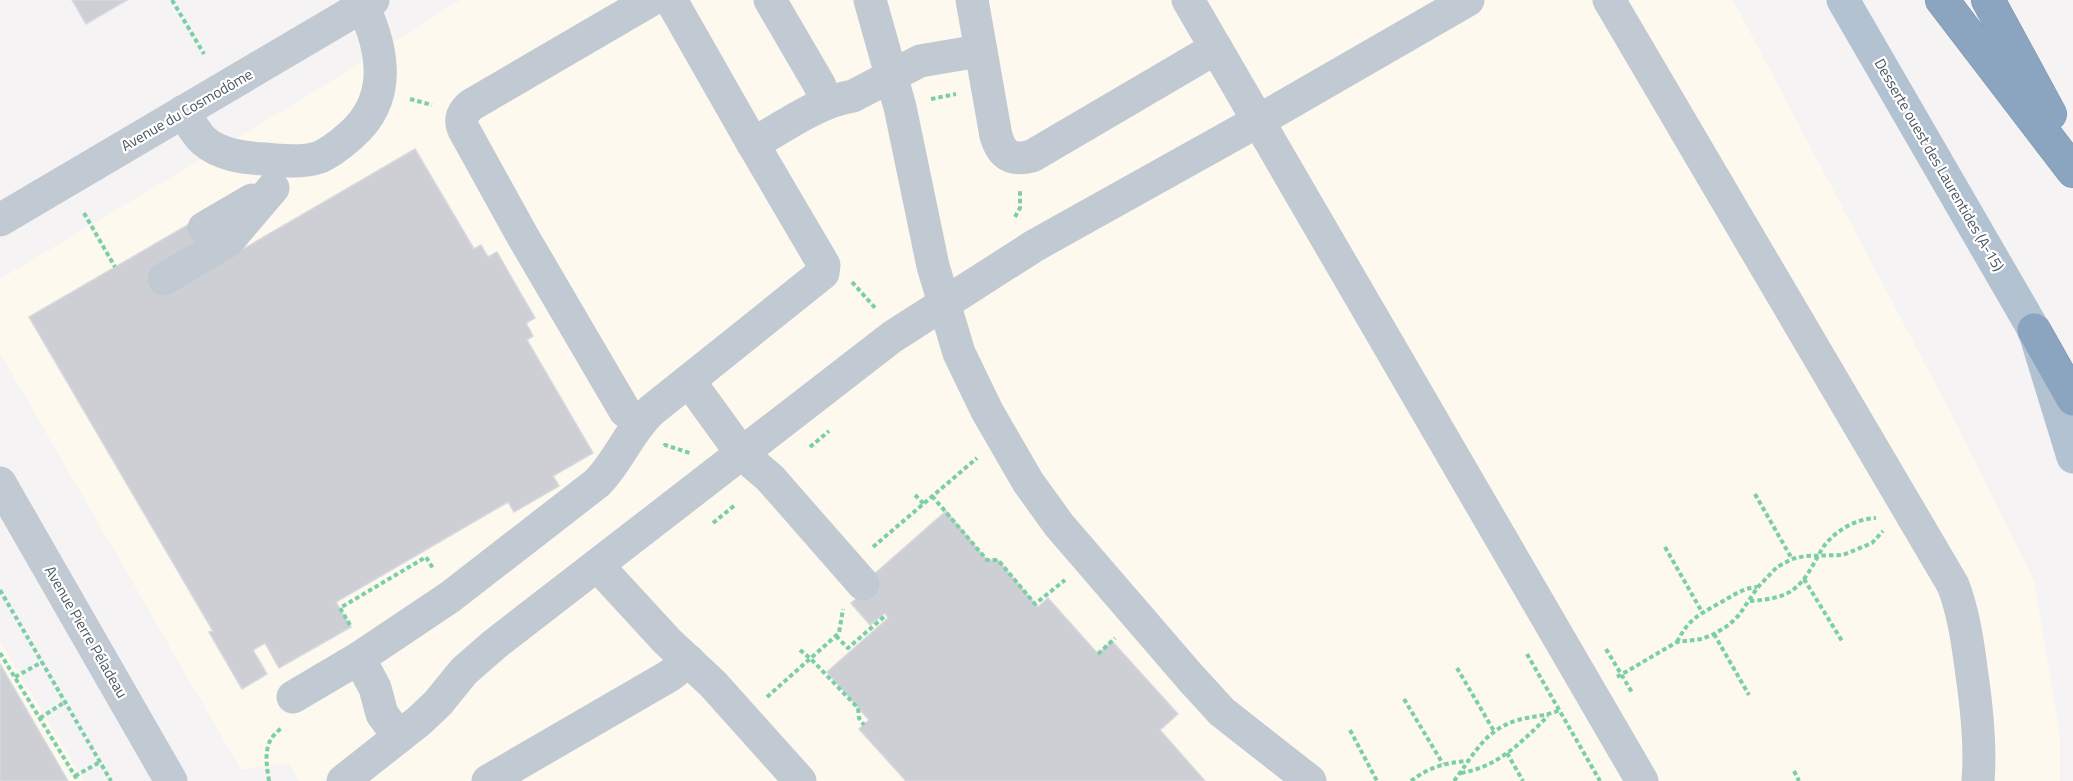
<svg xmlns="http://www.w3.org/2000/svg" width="2073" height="781" viewBox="0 0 2073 781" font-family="'Titillium Web',sans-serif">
<rect width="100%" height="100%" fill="#f5f3f3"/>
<g fill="#fdf9ef">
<path d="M 460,0 L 1733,0 L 1954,419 L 2034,580 L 2060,736 L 2060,781 L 299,781 L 288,763 L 241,770 L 0,353 L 0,279 L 304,98 Z"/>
<path d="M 0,641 L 84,781 L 0,781 Z"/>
</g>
<g fill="#cdcfd5" stroke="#d7d9de" stroke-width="1.5">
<path d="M 72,0 L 127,0 L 86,24 Z"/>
<path d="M 415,149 L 474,249 L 481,245 L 488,257 L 497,252 L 509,273 L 535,318 L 526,323 L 533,336 L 527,340 L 593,453 L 553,476 L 559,486 L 514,512 L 508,502 L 336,602 L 351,627 L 279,668 L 265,643 L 253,650 L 267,674 L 242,689 L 209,632 L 213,631 L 29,317 L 198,219 L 209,237 L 171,291 Z"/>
<path d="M 946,511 L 987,560 L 998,560 L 1038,607 L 1048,598 L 1098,654 L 1112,641 L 1178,714 L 1160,730 L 1205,781 L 906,781 L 859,729 L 869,720 L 827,672 L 888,618 L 885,613 L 870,625 L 851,603 L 866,591 L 863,584 Z"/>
<path d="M 0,664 L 68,781 L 0,781 Z"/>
</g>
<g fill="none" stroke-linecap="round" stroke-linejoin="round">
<defs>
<g id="highway">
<path d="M 1942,0 L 2073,171"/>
<path d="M 1988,0 L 2050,114"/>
<path d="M 2034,330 L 2073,399"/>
</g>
</defs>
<use href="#highway" stroke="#7690ad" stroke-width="34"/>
<g stroke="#7ad0a6" stroke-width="4" stroke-dasharray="4.5 3" stroke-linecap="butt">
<path d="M 172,0 L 204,54"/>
<path d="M 410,99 L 432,105"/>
<path d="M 931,99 L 956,94"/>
<path d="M 84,213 L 115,267"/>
<path d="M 1015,217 L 1020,208 L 1020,190"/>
<path d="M 852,282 L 877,310"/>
<path d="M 664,446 L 665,445 L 690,453"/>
<path d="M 810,447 L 829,431"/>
<path d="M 1755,494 L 1792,559"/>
<path d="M 915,495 L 924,504"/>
<path d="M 932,496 L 987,560 L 998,560 L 1035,604 L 1065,580"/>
<path d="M 713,523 L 735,505"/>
<path d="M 873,547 L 977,458"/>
<path d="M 1665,547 L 1702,612"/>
<path d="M 1804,579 L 1842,641"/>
<path d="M 0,590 L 111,781"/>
<path d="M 1750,601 C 1764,600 1783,598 1794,589 C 1809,577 1814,561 1824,546 C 1836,530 1856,519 1876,518"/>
<path d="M 350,625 L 340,608 L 426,557 L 434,570"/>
<path d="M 1714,634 L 1749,695"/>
<path d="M 836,636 L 848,648 L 886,615"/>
<path d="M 1677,642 C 1688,620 1698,615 1718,604 C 1731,597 1742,588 1757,587"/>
<path d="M 1606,649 L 1633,694"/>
<path d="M 800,650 L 811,659 L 858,708 L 859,718 L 864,725"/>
<path d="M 0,653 L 78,781"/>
<path d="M 1098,654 L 1115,638"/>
<path d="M 1527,654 L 1600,781"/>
<path d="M 1457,668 L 1494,731"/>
<path d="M 15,677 L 42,662"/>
<path d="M 1617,677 L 1677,642 L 1702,639 L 1714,634 L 1729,625 L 1739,615 L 1758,587 L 1777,567 L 1792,559 L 1805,556 L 1843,555 L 1872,543 L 1883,531"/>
<path d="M 767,697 L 839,633 L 843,609"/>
<path d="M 1404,699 L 1443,764"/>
<path d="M 40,718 L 65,702"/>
<path d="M 1350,730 L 1377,781"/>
<path d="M 1507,753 L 1523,781"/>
<path d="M 1794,771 L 1799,781"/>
<path d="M 1461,773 C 1498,767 1523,741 1548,716"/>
<path d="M 75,776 L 100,762"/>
<path d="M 269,781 C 266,761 262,741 282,728"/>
<path d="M 1411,781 C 1429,767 1445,763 1467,761"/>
<path d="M 1454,781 C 1474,755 1484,730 1518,720 C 1532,716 1547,716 1560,710"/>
</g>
<g stroke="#c1cad2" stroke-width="33">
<path d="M 671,0 L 753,144 C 785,126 817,102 853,96 L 920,61 L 979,51"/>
<path d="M 770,0 L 819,84 L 827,103"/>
<path d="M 870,0 L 900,107 L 933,266 L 959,353 L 987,411 L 1028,482 L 1059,525 L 1190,677 L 1222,712 L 1310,781"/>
<path d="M 972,0 L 996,136 C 1002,156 1012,161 1032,156 L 1216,48"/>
<path d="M 1188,0 L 1642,781"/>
<path d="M 1609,0 L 1953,585 C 1964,614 1968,644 1972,675 C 1977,710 1981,746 1978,781"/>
<path d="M 184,111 C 190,122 195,133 204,141 C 220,155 244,158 265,159 C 282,161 303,163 320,157 C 331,152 341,144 350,136 C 392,100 384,51 363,6"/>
<path d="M 0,220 L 373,0"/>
<path d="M 204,228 L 252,200"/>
<path d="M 164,279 L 228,241 L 273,188"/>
<path d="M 689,381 L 742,454 L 770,478 L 863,584"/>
<path d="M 640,422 L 625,411 L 522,235 L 464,130 C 459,119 463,112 471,105 L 651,0"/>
<path d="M 0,483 L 171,781"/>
<path d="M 598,566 L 667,641 L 713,684 L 800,781"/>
<path d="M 359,658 L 375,688 L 382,714 L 399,737"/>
<path d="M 293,697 L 359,658 L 450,597 L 597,483 C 619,461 629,431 652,410 L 823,273 L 824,265 L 753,144"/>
<path d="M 343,781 L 419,721 L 438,703 L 464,671 L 495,644 L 892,337 L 1034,246 L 1258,121 L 1468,0"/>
<path d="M 488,781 L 669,676 L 689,661"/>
</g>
<path stroke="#b3c2d1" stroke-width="33" d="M 1843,0 L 2034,330 L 2073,457"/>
<use href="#highway" stroke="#8ba5c1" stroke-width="33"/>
</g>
<g text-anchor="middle" stroke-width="4.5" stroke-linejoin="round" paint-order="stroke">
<g font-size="15" fill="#4a5661" stroke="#fff">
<text transform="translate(187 110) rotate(-30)" y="5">Avenue du Cosmodôme</text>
<text transform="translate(1939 165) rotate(60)" y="5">Desserte ouest des Laurentides (A-15)</text>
<text transform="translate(86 632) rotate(60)" y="5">Avenue Pierre Péladeau</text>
</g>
</g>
</svg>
